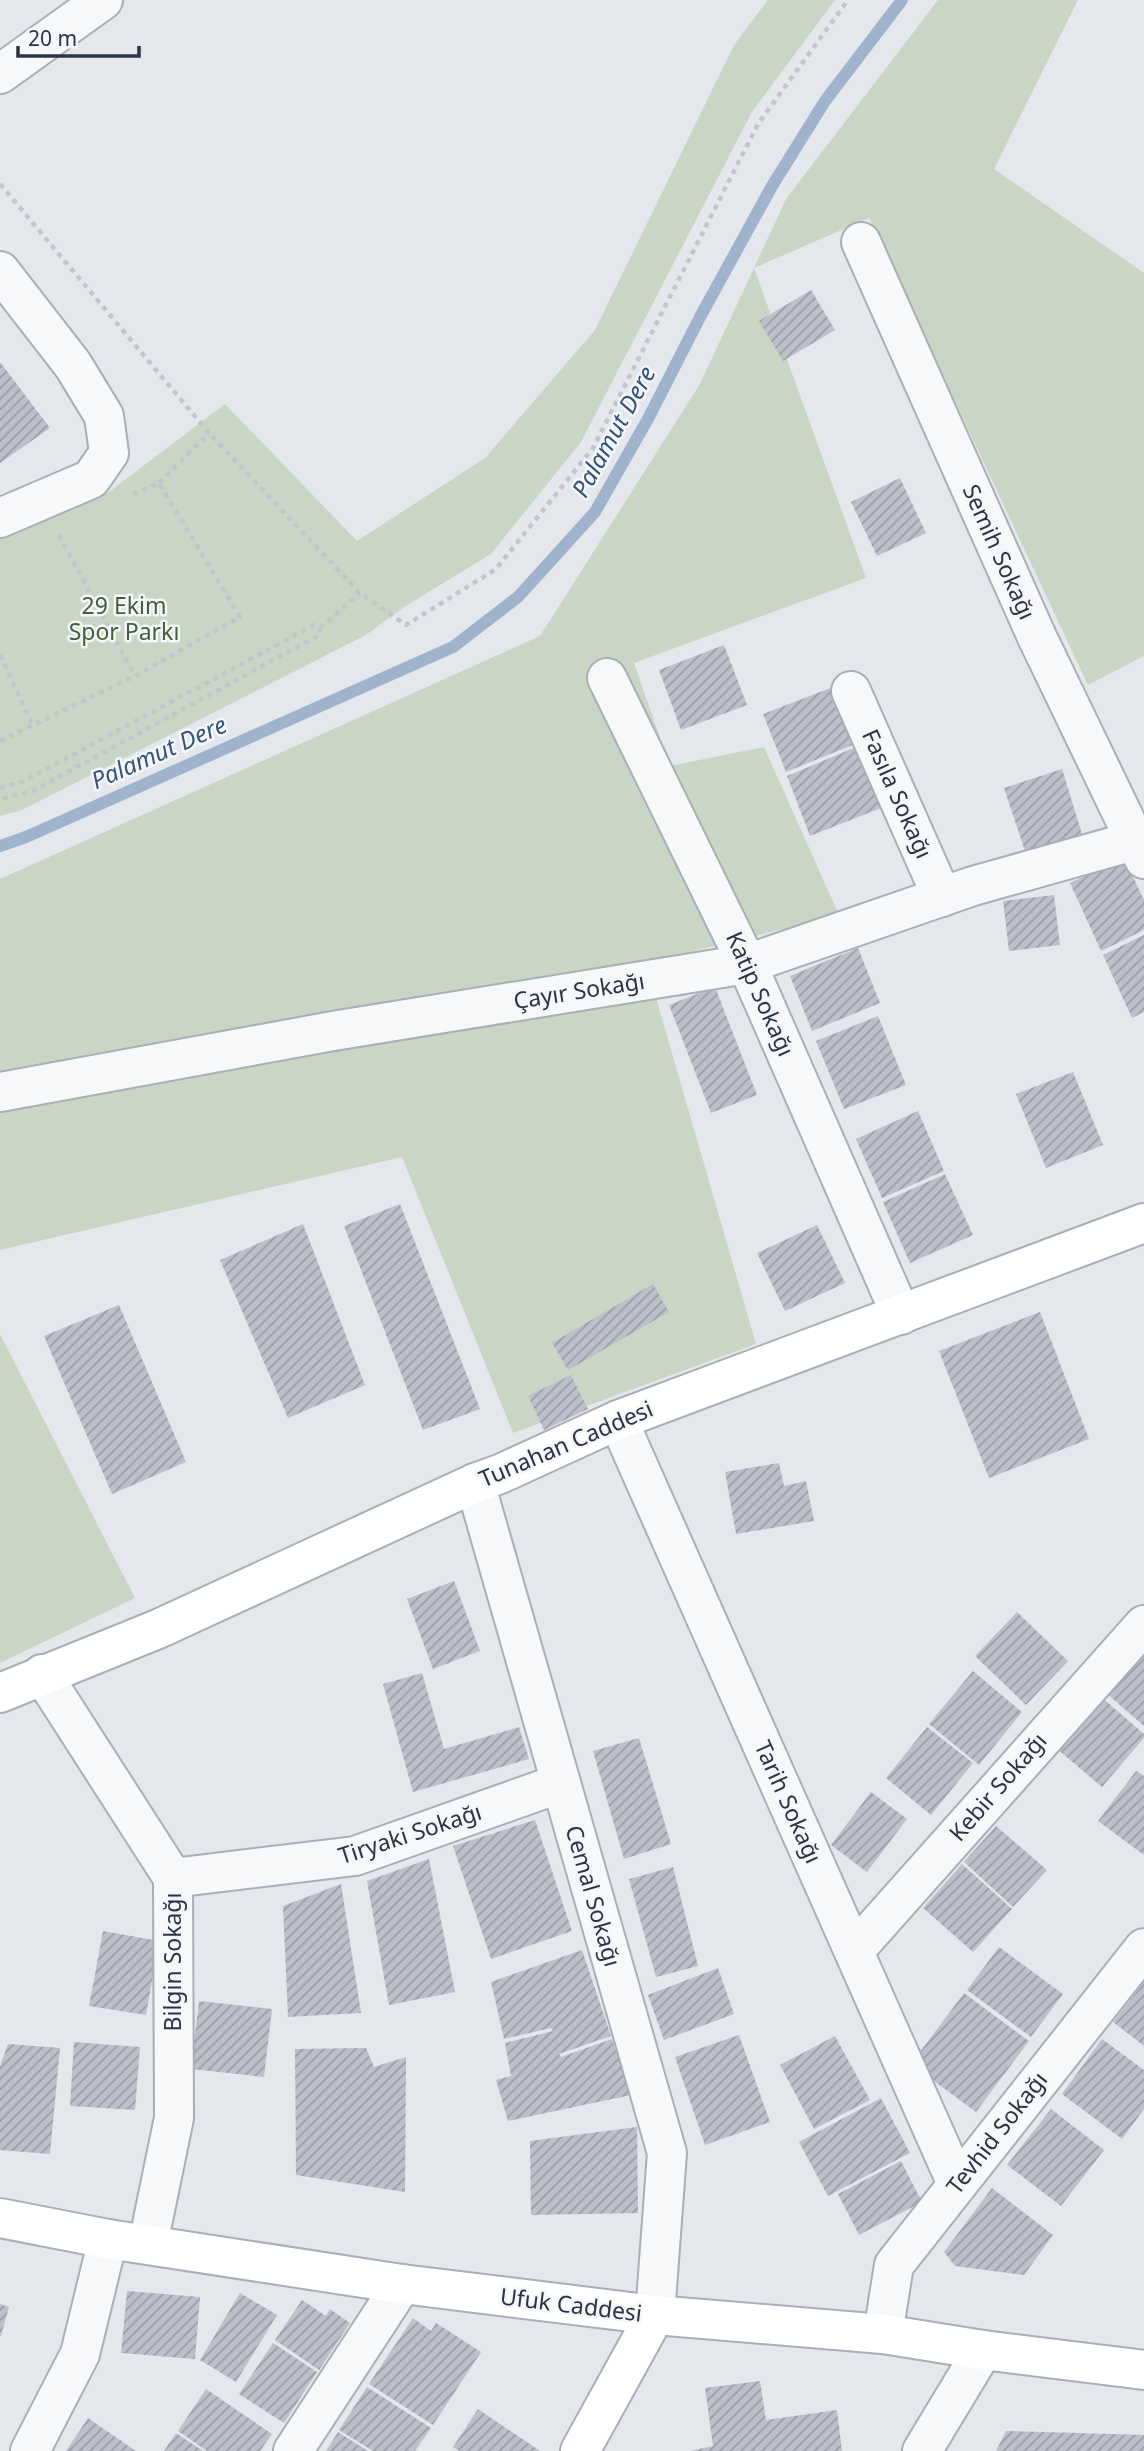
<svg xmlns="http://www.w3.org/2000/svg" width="1144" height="2451" viewBox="0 0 1144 2451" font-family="'Noto Sans',sans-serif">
<defs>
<pattern id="building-hatch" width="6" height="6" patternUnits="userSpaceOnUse" patternTransform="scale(1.75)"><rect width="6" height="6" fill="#bbc0ca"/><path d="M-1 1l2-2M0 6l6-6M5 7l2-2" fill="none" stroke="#989da6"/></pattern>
</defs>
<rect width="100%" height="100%" fill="#e4e7ec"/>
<g fill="#c9d6c5">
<path d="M 768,0 L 835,0 L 752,112 L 581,442 L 491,554 L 404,607 L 366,635 L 22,810 L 0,816 L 0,539 L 109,492 L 225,404 L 357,541 L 485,458 L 595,330 L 734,45 Z"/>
<path d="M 938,0 L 1078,0 L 994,169 L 1144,273 L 1144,656 L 1088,685 L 869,218 L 754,268 L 866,578 L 634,663 L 670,766 L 764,747 L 839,915 L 646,963 L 756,1344 L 513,1433 L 402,1157 L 0,1250 L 0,879 L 540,636 L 700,384 L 786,199 Z"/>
<path d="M 0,1334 L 135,1598 L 0,1663 Z"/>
</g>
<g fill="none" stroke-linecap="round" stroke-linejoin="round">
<path stroke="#9fb4cc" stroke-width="12" d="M 0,846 L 26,837 L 453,647 L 518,597 L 595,512 L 649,417 L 700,317 L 772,186 L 825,101 L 902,0"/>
</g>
<g fill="url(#building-hatch)">
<path d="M 811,290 L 835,330 L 783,361 L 759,321 Z"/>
<path d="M 0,362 L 50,428 L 0,463 Z"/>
<path d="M 900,478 L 926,533 L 877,556 L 851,502 Z"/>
<path d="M 724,645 L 747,705 L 681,730 L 659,670 Z"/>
<path d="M 833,687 L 855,744 L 786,772 L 763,714 Z"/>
<path d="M 856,747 L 881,808 L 810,836 L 787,776 Z"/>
<path d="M 1062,769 L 1082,834 L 1025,851 L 1004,788 Z"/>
<path d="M 1124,858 L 1144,900 L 1144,930 L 1101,951 L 1070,883 Z"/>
<path d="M 1054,895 L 1060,945 L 1009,951 L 1003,901 Z"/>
<path d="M 1144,935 L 1144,1012 L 1132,1018 L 1103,955 Z"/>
<path d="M 858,948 L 880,1003 L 812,1031 L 790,976 Z"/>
<path d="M 715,987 L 757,1095 L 711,1113 L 669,1005 Z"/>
<path d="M 878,1016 L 906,1085 L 844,1109 L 816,1041 Z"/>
<path d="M 1073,1072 L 1103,1145 L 1046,1168 L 1016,1094 Z"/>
<path d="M 918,1111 L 944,1171 L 882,1198 L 856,1139 Z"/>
<path d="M 945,1174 L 973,1235 L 910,1263 L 883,1202 Z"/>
<path d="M 400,1204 L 480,1409 L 423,1430 L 344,1226 Z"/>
<path d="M 303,1224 L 365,1385 L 288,1418 L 220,1260 Z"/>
<path d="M 817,1225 L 845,1283 L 785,1311 L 757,1253 Z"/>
<path d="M 653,1284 L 669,1312 L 568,1370 L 552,1343 Z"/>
<path d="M 119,1305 L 186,1462 L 112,1494 L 44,1336 Z"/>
<path d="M 1040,1312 L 1089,1439 L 989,1478 L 939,1351 Z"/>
<path d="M 571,1375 L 588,1409 L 544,1430 L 528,1396 Z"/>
<path d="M 779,1463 L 784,1486 L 806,1481 L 814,1521 L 736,1534 L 725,1472 Z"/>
<path d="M 454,1581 L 480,1651 L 433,1669 L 407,1599 Z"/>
<path d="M 1017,1612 L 1068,1661 L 1026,1705 L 975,1656 Z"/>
<path d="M 1144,1647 L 1144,1726 L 1105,1692 Z"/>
<path d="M 973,1671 L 1022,1712 L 979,1765 L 929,1724 Z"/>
<path d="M 422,1673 L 444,1749 L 519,1727 L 529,1759 L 413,1792 L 383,1684 Z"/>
<path d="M 1101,1697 L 1144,1734 L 1144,1738 L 1102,1787 L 1056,1748 Z"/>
<path d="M 927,1727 L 973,1763 L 931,1815 L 886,1778 Z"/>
<path d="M 639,1738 L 671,1844 L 624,1859 L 593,1751 Z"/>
<path d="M 1136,1771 L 1144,1776 L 1144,1855 L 1098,1821 Z"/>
<path d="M 871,1792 L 907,1819 L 867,1872 L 831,1845 Z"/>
<path d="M 535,1820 L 572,1931 L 491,1959 L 453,1846 Z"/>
<path d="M 996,1826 L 1047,1870 L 1013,1907 L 964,1862 Z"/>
<path d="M 429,1859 L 455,1992 L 389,2005 L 367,1881 Z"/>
<path d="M 962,1864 L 1012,1909 L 973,1952 L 923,1908 Z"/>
<path d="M 673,1867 L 698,1966 L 656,1977 L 629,1879 Z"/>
<path d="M 341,1884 L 361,2013 L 288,2017 L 283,1906 Z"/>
<path d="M 103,1931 L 159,1941 L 146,2015 L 89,2006 Z"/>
<path d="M 999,1947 L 1063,1994 L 1031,2037 L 967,1990 Z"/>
<path d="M 582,1950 L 611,2036 L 559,2054 L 561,2057 L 612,2039 L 631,2095 L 508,2121 L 496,2080 L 511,2076 L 505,2043 L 553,2031 L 551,2028 L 504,2039 L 491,1982 Z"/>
<path d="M 718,1968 L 734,2014 L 664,2040 L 648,1995 Z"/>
<path d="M 1144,1982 L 1144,2046 L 1113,2022 Z"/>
<path d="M 964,1993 L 1029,2041 L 976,2112 L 911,2064 Z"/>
<path d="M 199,2001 L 272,2009 L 264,2077 L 191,2069 Z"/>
<path d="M 739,2035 L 770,2122 L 705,2145 L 675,2057 Z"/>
<path d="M 835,2036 L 870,2100 L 814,2129 L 780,2065 Z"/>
<path d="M 1102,2039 L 1144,2070 L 1144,2109 L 1122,2139 L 1062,2094 Z"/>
<path d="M 74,2042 L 140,2047 L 135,2110 L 70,2106 Z"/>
<path d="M 8,2044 L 60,2048 L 50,2154 L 0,2150 L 0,2066 Z"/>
<path d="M 366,2048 L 374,2067 L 406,2057 L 405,2192 L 296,2175 L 295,2049 Z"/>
<path d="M 881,2098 L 910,2153 L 828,2196 L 799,2142 Z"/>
<path d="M 1051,2109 L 1104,2150 L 1061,2206 L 1007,2165 Z"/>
<path d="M 637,2127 L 638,2213 L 531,2215 L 530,2141 Z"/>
<path d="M 901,2161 L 922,2202 L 859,2235 L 838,2194 Z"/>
<path d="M 992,2188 L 1053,2235 L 1024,2275 L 955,2266 L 944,2252 Z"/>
<path d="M 127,2291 L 200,2297 L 195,2359 L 121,2353 Z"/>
<path d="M 240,2293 L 277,2315 L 236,2382 L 200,2360 Z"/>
<path d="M 302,2300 L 326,2316 L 330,2309 L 350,2323 L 319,2370 L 275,2340 Z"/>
<path d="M 0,2304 L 9,2307 L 1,2336 L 0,2336 Z"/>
<path d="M 413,2318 L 431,2331 L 436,2323 L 481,2352 L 433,2425 L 369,2384 Z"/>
<path d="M 273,2343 L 317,2372 L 284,2423 L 239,2394 Z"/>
<path d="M 760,2381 L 766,2420 L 837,2410 L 842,2451 L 690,2451 L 713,2446 L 705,2388 Z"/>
<path d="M 367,2387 L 431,2428 L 415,2451 L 373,2451 L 339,2430 Z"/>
<path d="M 206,2389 L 272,2434 L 260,2451 L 207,2451 L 178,2431 Z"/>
<path d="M 478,2409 L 540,2451 L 459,2451 L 453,2447 Z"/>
<path d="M 88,2418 L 136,2451 L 66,2451 Z"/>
<path d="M 1006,2431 L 1144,2435 L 1144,2451 L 996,2451 Z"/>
<path d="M 338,2432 L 368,2451 L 326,2451 Z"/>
<path d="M 176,2433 L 203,2451 L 164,2451 Z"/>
</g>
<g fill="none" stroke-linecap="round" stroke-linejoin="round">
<defs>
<g id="street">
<path d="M 0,74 L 103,0"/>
<path d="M 861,242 L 1037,637 L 1144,859"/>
<path d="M 0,271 L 73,365 L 104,416 L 109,453 L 91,479 L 0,518"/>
<path d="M 607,678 L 747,964 L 901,1315"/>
<path d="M 851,691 L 942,897"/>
<path d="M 0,1092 L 333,1031 L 747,964 L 973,886 L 1144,838"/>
<path d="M 618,1420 L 957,2184"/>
<path d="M 475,1483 L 667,2153 L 655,2315"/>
<path d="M 42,1674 L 173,1878 L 174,2118 L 148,2244"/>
<path d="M 173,1878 L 355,1856 L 561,1783"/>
<path d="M 854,1951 L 1144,1625"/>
<path d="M 883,2334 L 894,2265 L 1144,1948"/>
<path d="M 30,2451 L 80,2354 L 108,2239"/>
<path d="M 293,2451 L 402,2284"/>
<path d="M 922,2451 L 983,2350"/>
</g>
<g id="secondary">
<path d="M 0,1693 L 158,1629 L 475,1483 L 500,1474 L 618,1420 L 1144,1223"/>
<path d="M 0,2218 L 108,2239 L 402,2284 L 655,2315 L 883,2334 L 983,2350 L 1144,2370"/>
<path d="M 580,2451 L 655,2315"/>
</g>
</defs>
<use href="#street" stroke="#a9aeb7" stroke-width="42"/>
<use href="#secondary" stroke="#a9aeb7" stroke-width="42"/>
<g stroke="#c2c5cb" stroke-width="4.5" stroke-dasharray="5 5" stroke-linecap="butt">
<path d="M 0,184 L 209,433 L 360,593 L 406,625 L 496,569 L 593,448 L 758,124 L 848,0"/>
<path d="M 159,483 L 209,433"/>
<path d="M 59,535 L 135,676"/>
<path d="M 320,628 L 360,593"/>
<path d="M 0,655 L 33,726"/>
<path d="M 0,741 L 135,676 L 240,617 L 159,483 L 129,496"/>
<path d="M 0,788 L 22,782 L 314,625 L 320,628 L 319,635 L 33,791 L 0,799"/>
</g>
<use href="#street" stroke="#f7f8fa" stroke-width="38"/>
<use href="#secondary" stroke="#fff" stroke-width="38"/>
</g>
<g text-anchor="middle" stroke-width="5" stroke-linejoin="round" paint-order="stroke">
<g font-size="23" fill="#2b3445" stroke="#f4f6f9">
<text transform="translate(999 552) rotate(66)" y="8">Semih Sokağı</text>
<text transform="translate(897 794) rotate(66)" y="8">Fasıla Sokağı</text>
<text transform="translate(579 991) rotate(-9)" y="8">Çayır Sokağı</text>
<text transform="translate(760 994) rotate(66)" y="8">Katip Sokağı</text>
<text transform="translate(566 1444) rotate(-23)" y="8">Tunahan Caddesi</text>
<text transform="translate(998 1787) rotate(-49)" y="8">Kebir Sokağı</text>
<text transform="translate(788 1802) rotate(66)" y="8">Tarih Sokağı</text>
<text transform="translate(410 1834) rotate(-18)" y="8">Tiryaki Sokağı</text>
<text transform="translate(593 1896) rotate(74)" y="8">Cemal Sokağı</text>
<text transform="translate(173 1962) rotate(-90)" y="8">Bilgin Sokağı</text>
<text transform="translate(997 2133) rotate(-52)" y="8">Tevhid Sokağı</text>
<text transform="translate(571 2305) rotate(7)" y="8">Ufuk Caddesi</text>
</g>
<g font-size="23" fill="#3f6138" stroke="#f4f6f9">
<text x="124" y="614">29 Ekim<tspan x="124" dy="26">Spor Parkı</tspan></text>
</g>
<g font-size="24" font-style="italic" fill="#34527a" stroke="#f4f6f9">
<text transform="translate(614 432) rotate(-61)" y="8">Palamut Dere</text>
<text transform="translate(159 753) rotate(-24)" y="8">Palamut Dere</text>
</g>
</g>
<path d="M18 46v10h121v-10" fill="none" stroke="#2b3445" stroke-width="3.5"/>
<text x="28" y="46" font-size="21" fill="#2b3445" stroke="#f4f6f9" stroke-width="5" paint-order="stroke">20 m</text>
</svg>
